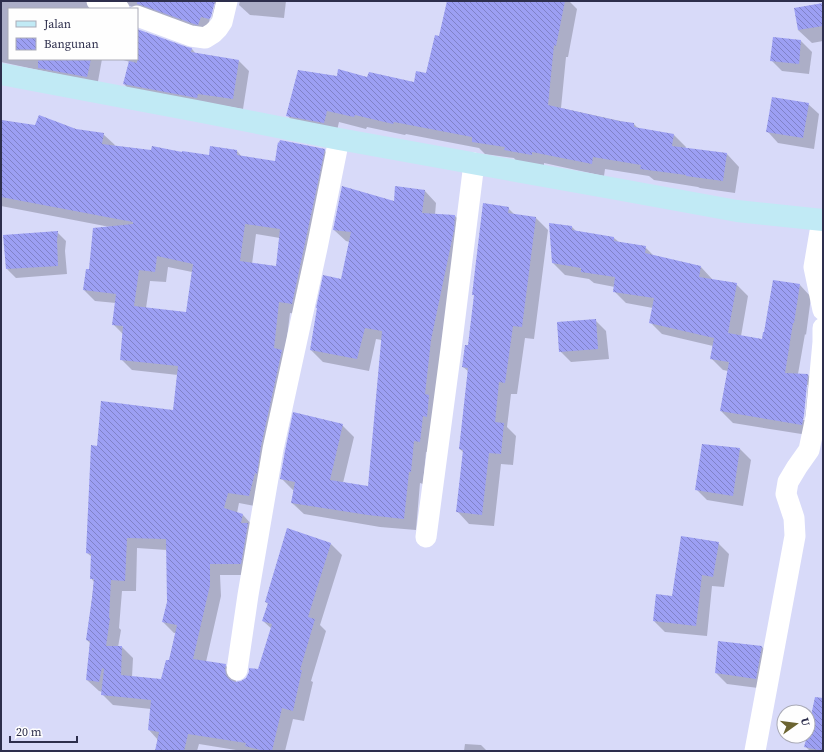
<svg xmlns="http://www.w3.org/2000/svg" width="824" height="752" viewBox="0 0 824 752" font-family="'Source Serif 4',serif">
<defs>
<pattern id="building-back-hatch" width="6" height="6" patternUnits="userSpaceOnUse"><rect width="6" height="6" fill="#9c9ff3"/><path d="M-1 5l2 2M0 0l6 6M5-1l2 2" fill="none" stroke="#8082c7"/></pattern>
</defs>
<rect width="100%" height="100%" fill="#d8daf9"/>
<g fill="#0003" fill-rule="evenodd">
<path d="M 1,1 L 101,1 L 95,9 L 9,9 L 9,59 L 102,59 L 97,87 L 62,75 L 1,62 Z"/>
<path d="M 116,1 L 217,1 L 208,34 ZM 213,4 L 215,4 L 211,22 L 209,22 Z"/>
<path d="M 240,1 L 286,1 L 284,18 L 250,15 L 239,5 Z"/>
<path d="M 449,1 L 569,1 L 577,9 L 568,57 L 566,57 L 561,108 L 634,124 L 639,129 L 674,135 L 686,147 L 685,149 L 727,154 L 739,167 L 735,193 L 700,188 L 698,187 L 654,180 L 649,176 L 605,169 L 604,176 L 544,163 L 544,166 L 517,162 L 514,158 L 485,154 L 479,148 L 406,134 L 405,135 L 367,127 L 366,129 L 339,122 L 336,135 L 299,128 L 287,115 L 337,77 L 368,78 L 415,83 L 427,75 L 439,37 Z"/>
<path d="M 823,4 L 823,41 L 812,43 L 798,30 Z"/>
<path d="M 137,30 L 187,48 L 192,49 L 196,54 L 239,61 L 249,71 L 243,109 L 207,103 L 134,94 L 124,84 L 130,62 L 120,59 L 137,59 Z"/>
<path d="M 801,41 L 812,52 L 809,74 L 782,71 L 771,60 Z"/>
<path d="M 808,104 L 819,114 L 814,149 L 778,143 L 768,132 Z"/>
<path d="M 1,120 L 36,126 L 76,130 L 103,134 L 115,145 L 114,147 L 209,156 L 237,151 L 242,157 L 276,162 L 324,150 L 335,161 L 303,315 L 290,313 L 285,354 L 260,507 L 239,503 L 237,513 L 243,515 L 254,527 L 252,575 L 220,575 L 221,596 L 206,662 L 225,665 L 236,676 L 236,683 L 241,682 L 259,670 L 272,629 L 263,621 L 268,604 L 266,602 L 330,543 L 342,555 L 320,625 L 326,631 L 311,681 L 313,682 L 304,721 L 293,719 L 285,751 L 242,751 L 199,744 L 197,751 L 156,751 L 158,740 L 149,730 L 151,709 L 113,705 L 102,694 L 102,692 L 99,691 L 87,680 L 90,643 L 87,640 L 94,582 L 91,578 L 92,557 L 87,553 L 98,447 L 174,411 L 178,375 L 132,370 L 121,359 L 123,334 L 114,325 L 116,303 L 95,301 L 84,290 L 90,270 L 110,227 L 1,206 ZM 256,234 L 280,238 L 277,268 L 252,264 ZM 168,267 L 192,272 L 187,313 L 146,308 L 150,281 L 166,282 ZM 137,548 L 167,550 L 168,602 L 163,622 L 174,633 L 176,633 L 169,661 L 162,680 L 132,677 L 133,658 L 122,647 L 118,647 L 121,630 L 119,628 L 122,591 L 136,591 Z"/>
<path d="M 425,191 L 436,203 L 435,215 L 455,216 L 467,228 L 432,453 L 426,452 L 423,484 L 420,483 L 416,530 L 380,527 L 304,514 L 292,503 L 294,491 L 281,478 L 342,425 L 354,437 L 343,483 L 369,487 L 382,340 L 376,339 L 369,371 L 323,362 L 311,350 L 342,281 L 350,242 L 346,241 L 334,230 L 395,202 Z"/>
<path d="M 508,208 L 515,215 L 536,218 L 548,230 L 534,339 L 525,338 L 517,394 L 511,394 L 507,427 L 516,436 L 513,465 L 501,464 L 494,526 L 469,524 L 457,511 L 464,453 L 460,449 L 469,372 L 463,367 L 469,346 L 475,297 L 473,294 Z"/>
<path d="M 572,227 L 577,232 L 614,238 L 619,242 L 645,247 L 654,256 L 701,267 L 712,279 L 712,280 L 736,284 L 748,296 L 741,336 L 763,340 L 800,285 L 811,297 L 806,335 L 805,334 L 798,374 L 808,375 L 819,386 L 814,436 L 733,423 L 721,411 L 728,371 L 723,370 L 711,358 L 713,346 L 662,334 L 650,322 L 653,308 L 626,303 L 614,291 L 615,287 L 594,283 L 589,279 L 565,275 L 553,263 ZM 806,385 L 808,385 L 805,420 L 803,420 Z"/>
<path d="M 57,232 L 66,241 L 65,251 L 67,274 L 16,278 L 7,269 Z"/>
<path d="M 595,320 L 606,331 L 609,359 L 571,362 L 560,351 Z"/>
<path d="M 740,449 L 751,460 L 743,506 L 707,500 L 696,489 Z"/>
<path d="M 718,543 L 729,554 L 724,587 L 712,586 L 707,636 L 665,632 L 654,621 L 672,597 Z"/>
<path d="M 719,642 L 762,647 L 773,658 L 767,689 L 727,684 L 716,673 Z"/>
<path d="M 823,724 L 823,751 L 810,751 L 805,746 L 808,735 Z"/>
<path d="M 465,744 L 481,745 L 487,751 L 464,751 Z"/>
</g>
<g fill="url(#building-back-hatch)" fill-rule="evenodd">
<path d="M 137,1 L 215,1 L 211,17 L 209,19 L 201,17 L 198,25 L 194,24 L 141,5 L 137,4 Z"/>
<path d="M 447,1 L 565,1 L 556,46 L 554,45 L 548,105 L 619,121 L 634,123 L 634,127 L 674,134 L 672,146 L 727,153 L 723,181 L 686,176 L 686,175 L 640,169 L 641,165 L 593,157 L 592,164 L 532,152 L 532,155 L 504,150 L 505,147 L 472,142 L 472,137 L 394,122 L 393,124 L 355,115 L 354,117 L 327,111 L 324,123 L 286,116 L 298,70 L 337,76 L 338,69 L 367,77 L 369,72 L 414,82 L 416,71 L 426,73 L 435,35 L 439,36 Z"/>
<path d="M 823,3 L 823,26 L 798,30 L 794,8 Z"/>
<path d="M 137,29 L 187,47 L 192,48 L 191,52 L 239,60 L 233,99 L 198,94 L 197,98 L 123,84 L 129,61 L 137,63 Z"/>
<path d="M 773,37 L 801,40 L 799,64 L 770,61 Z"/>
<path d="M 38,59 L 91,59 L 87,77 L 38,68 Z"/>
<path d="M 772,97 L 809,103 L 803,138 L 766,132 Z"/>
<path d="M 39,115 L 76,129 L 104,133 L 102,144 L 151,150 L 152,146 L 182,152 L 182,151 L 209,155 L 210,146 L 237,150 L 237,155 L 275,161 L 278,142 L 279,143 L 280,140 L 325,149 L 292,304 L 279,302 L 274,348 L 282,350 L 261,446 L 257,474 L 255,473 L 249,496 L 228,493 L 224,508 L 243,514 L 241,523 L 248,523 L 241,564 L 210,564 L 210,585 L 193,659 L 226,664 L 225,669 L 226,675 L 229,679 L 235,682 L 241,681 L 246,678 L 249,672 L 249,668 L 258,669 L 272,624 L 262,621 L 268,603 L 265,602 L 287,528 L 331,543 L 308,617 L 315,619 L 300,670 L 302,670 L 293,711 L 282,708 L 272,751 L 264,751 L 245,746 L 246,743 L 188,734 L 184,751 L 155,751 L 159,732 L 148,730 L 151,700 L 101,695 L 104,669 L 102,668 L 99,682 L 86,680 L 90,641 L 86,640 L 92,598 L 94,579 L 90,579 L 91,554 L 86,553 L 91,445 L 97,446 L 101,401 L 173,410 L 178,366 L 120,360 L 123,326 L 112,325 L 116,294 L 83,290 L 86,269 L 89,269 L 93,228 L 133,224 L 133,222 L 1,197 L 1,120 L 35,125 ZM 245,224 L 280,229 L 276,266 L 240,261 ZM 157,256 L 193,264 L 186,312 L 134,306 L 139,270 L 155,272 ZM 127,538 L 166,539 L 167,602 L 162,622 L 177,625 L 169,660 L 166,660 L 161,679 L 121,675 L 122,646 L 106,646 L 110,618 L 109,618 L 111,580 L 125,581 Z"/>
<path d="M 342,186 L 394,201 L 395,186 L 425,190 L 422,213 L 455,215 L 454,230 L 431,340 L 425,394 L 429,395 L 427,417 L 423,416 L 420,442 L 414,441 L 411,472 L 409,472 L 404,519 L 368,515 L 291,503 L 295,482 L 280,479 L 285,451 L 293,412 L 343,424 L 330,480 L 368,486 L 382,331 L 365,328 L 357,359 L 310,350 L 317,308 L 316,308 L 323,275 L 341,279 L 351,232 L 333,230 Z"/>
<path d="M 483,203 L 509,207 L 508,213 L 536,217 L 522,327 L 513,326 L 505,383 L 499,382 L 495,422 L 504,423 L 501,454 L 489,453 L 482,515 L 456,512 L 463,450 L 459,449 L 468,368 L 462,367 L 465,345 L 468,345 L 474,295 L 472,295 Z"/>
<path d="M 549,223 L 572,226 L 572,230 L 614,237 L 614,241 L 646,246 L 645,253 L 701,266 L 699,277 L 737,283 L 728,333 L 762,339 L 763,332 L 764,332 L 773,280 L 800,284 L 794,323 L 793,323 L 785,373 L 808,374 L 804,415 L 802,425 L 720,411 L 729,362 L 710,359 L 714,338 L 649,323 L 654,298 L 613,292 L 615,277 L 581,272 L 581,268 L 552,263 Z"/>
<path d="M 58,231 L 57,241 L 58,266 L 6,269 L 3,235 Z"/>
<path d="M 596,319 L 598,349 L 559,352 L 557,322 Z"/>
<path d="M 702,444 L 740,448 L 733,496 L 695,490 Z"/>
<path d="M 681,536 L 719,542 L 713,577 L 702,575 L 696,626 L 653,621 L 656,594 L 672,596 Z"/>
<path d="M 718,641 L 762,646 L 756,679 L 715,673 Z"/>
<path d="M 815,697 L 823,698 L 823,751 L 804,747 L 807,736 L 808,736 L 808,730 Z"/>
</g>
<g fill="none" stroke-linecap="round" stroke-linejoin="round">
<g stroke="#fff" stroke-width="21">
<path d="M 97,1 L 119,9"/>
<path d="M 137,16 L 191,36 L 205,38 L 213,33 L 218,28 L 222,22 L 227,1"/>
<path d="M 822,220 L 814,267 L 823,310"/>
<path d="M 426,537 L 451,349 L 474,163"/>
<path d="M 237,670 L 248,595 L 273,449 L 317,248 L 339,139"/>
<path d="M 755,751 L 795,536 L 794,518 L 786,494 L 788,482 L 797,467 L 809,450 L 816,417 L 823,342 L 823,328"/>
</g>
<path stroke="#c1eaf5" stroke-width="22" d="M 1,74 L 202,112 L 339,139 L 622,190 L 737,211 L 823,220"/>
</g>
<rect width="824" height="752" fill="none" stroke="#2d2e4c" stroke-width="4"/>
<rect x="8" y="8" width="130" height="52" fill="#fefefe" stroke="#aaabb7"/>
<rect x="16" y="21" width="20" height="6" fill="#c1eaf5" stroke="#aaabb7"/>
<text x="44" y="28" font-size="12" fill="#2d2e4c">Jalan</text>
<rect x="16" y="38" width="20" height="12" fill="url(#building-back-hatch)" stroke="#aaabb7"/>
<text x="44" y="48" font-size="12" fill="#2d2e4c">Bangunan</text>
<g transform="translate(796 724) rotate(76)"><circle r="19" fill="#fefefe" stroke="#aaabb7"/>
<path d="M0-3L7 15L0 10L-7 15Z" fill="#6b6431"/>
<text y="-6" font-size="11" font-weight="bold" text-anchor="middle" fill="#2d2e4c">U</text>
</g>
<path d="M10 736v6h67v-6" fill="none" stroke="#2d2e4c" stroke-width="2"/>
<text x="16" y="736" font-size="12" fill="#2d2e4c" stroke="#fefefe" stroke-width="3" paint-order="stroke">20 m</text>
</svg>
